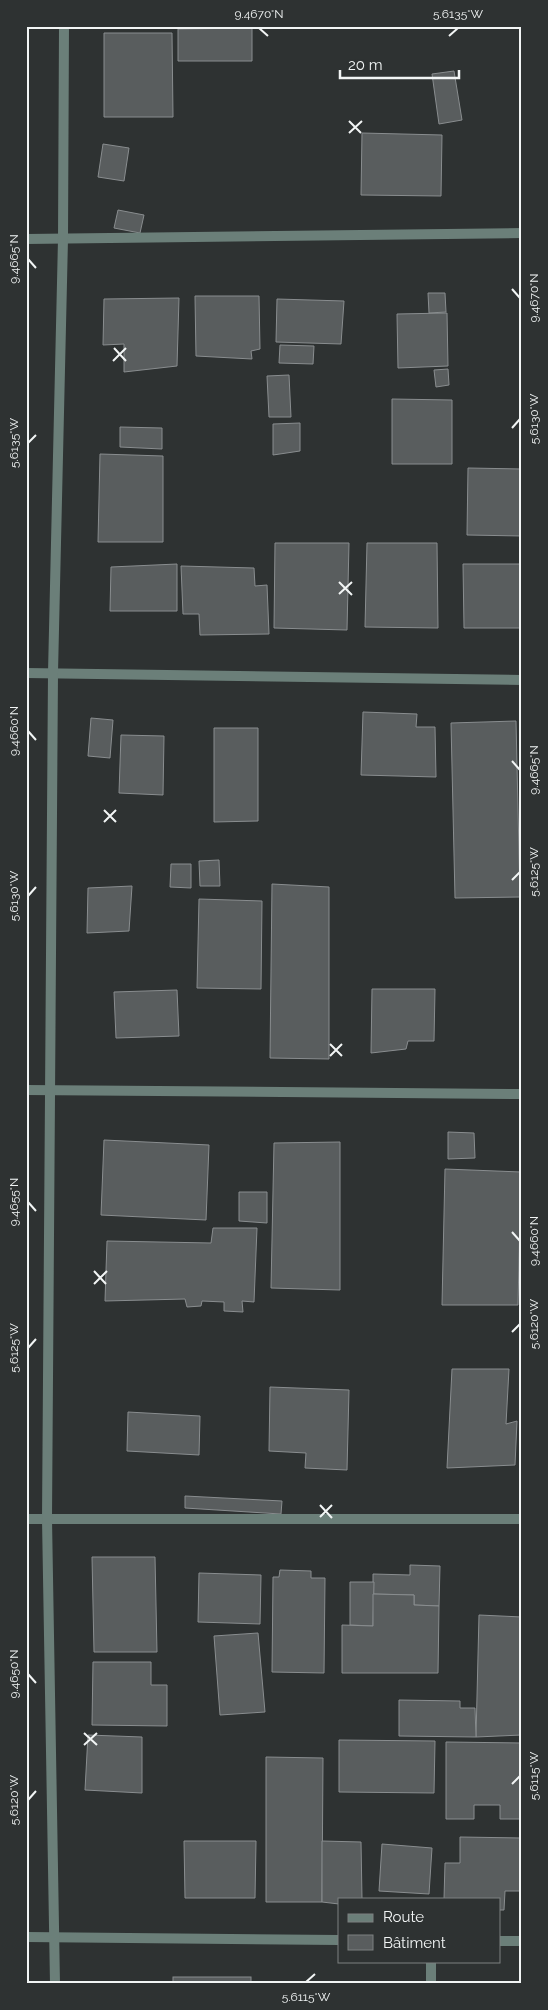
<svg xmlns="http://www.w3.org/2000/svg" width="548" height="2010" viewBox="0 0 548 2010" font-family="Raleway,sans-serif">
<rect width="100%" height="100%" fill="#2e3232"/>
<g fill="#595d5e" stroke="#898d8f">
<path d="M 252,28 L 252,61 L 178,61 L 178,29 Z"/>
<path d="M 104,33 L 172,33 L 173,117 L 104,117 Z"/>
<path d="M 454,71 L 462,120 L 439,124 L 432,74 Z"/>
<path d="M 362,133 L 442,135 L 441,196 L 361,195 Z"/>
<path d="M 103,144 L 129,148 L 124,181 L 98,177 Z"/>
<path d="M 118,210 L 144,215 L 140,233 L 114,228 Z"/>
<path d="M 428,293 L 445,293 L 446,312 L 429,313 Z"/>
<path d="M 195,296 L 259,296 L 260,349 L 251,351 L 252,359 L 196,356 Z"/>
<path d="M 179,298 L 177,366 L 124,372 L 124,344 L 103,345 L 104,299 Z"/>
<path d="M 277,299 L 344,301 L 341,344 L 276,342 Z"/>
<path d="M 447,313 L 448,366 L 398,368 L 397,314 Z"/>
<path d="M 280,345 L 314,346 L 313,364 L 279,363 Z"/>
<path d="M 448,369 L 449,385 L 436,387 L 434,370 Z"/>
<path d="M 289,375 L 291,417 L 269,417 L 267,376 Z"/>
<path d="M 392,399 L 452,400 L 452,464 L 392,464 Z"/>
<path d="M 300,423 L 300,451 L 273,455 L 273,424 Z"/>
<path d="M 120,427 L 162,428 L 162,449 L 120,447 Z"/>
<path d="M 100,454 L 163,456 L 163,542 L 98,542 Z"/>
<path d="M 468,468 L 522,469 L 522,536 L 467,535 Z"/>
<path d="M 275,543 L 349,543 L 347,630 L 274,628 Z"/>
<path d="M 367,543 L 437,543 L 438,628 L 365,627 Z"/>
<path d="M 177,564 L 177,611 L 110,611 L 111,567 Z"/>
<path d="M 463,564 L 522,564 L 522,628 L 464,628 Z"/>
<path d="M 181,566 L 254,568 L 255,586 L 267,585 L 269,634 L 200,635 L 199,614 L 183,614 Z"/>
<path d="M 363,712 L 417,714 L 416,727 L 435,727 L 436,777 L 361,775 Z"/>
<path d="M 91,718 L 113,720 L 110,758 L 88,756 Z"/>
<path d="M 516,721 L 520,897 L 455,898 L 451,723 Z"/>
<path d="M 214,728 L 258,728 L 258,821 L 214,822 Z"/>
<path d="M 121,735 L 164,736 L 163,795 L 119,793 Z"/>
<path d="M 219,860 L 220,886 L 200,886 L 199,861 Z"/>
<path d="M 171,864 L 191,864 L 191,888 L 170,887 Z"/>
<path d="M 272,884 L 329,887 L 329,1059 L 270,1058 Z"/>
<path d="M 132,886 L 129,931 L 87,933 L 88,888 Z"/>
<path d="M 199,899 L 262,901 L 261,989 L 197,988 Z"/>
<path d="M 372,989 L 435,989 L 434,1041 L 408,1041 L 406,1049 L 371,1053 Z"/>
<path d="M 177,990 L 179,1036 L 116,1038 L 114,992 Z"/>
<path d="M 448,1132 L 474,1133 L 475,1158 L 448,1159 Z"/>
<path d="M 104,1140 L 209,1145 L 206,1220 L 101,1215 Z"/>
<path d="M 340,1142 L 340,1290 L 271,1288 L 274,1143 Z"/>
<path d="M 445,1169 L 521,1172 L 518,1305 L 442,1305 Z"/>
<path d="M 239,1192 L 267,1192 L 267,1223 L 239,1221 Z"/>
<path d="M 213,1228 L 257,1228 L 254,1302 L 242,1301 L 243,1312 L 224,1311 L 224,1302 L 202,1301 L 201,1306 L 187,1307 L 185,1299 L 105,1301 L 107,1241 L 211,1243 Z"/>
<path d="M 452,1369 L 509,1369 L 506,1424 L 517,1421 L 515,1465 L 447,1468 Z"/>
<path d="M 270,1387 L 349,1390 L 347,1470 L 305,1468 L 306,1453 L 269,1451 Z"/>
<path d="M 128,1412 L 200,1416 L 199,1455 L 127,1451 Z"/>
<path d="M 185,1496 L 282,1501 L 281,1514 L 185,1508 Z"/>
<path d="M 92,1557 L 155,1557 L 157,1652 L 94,1652 Z"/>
<path d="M 410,1565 L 440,1566 L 439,1606 L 414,1605 L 414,1595 L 373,1594 L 373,1574 L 410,1575 Z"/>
<path d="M 280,1570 L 311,1571 L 311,1578 L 325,1578 L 324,1673 L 272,1672 L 273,1577 L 279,1577 Z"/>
<path d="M 199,1573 L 261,1575 L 260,1624 L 198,1622 Z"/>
<path d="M 350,1582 L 374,1582 L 373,1626 L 350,1625 Z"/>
<path d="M 373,1594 L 414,1595 L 414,1605 L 439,1606 L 438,1673 L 342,1673 L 342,1625 L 373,1626 Z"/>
<path d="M 479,1615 L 522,1617 L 522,1735 L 476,1737 Z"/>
<path d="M 258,1633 L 265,1712 L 220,1715 L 214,1636 Z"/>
<path d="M 93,1662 L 151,1662 L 151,1685 L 167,1685 L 167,1726 L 92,1725 Z"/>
<path d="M 399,1700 L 460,1701 L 460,1708 L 475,1708 L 476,1737 L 399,1736 Z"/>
<path d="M 88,1735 L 142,1737 L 142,1793 L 85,1790 Z"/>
<path d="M 339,1740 L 435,1741 L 434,1793 L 339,1792 Z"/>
<path d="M 446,1742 L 522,1743 L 522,1819 L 500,1819 L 500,1805 L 474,1805 L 474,1819 L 446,1819 Z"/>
<path d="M 266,1757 L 323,1758 L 322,1902 L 266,1902 Z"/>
<path d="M 460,1837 L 522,1838 L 522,1891 L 505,1891 L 504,1910 L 499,1910 L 499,1899 L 444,1899 L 445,1863 L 460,1863 Z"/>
<path d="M 184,1841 L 256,1841 L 255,1898 L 185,1898 Z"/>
<path d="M 322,1841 L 361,1842 L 362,1899 L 339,1899 L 339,1904 L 322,1902 Z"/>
<path d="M 382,1844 L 432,1848 L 429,1894 L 379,1891 Z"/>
<rect x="173" y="1977" width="78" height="7"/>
</g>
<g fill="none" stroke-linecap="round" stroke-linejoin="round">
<g stroke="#6b7f79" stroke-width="10">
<path d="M 26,239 L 522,233"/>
<path d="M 26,673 L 522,680"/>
<path d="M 26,1090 L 522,1094"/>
<path d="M 26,1519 L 522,1519"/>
<path d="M 26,1937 L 339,1940"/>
<path d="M 499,1941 L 522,1941"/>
<path d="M 431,1961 L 431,1984"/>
<path d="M 55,1984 L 47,1519 L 53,673 L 63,239 L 64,26"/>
</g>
</g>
<path fill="none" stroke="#f2f5f5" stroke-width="2" d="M 259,28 L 268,36M 449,36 L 458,28M 349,121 L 361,133M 349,133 L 362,121M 28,259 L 36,268M 512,289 L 520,298M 114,348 L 126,361M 113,361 L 126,348M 512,428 L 520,419M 28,443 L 36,435M 339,582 L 352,595M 339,594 L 352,582M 28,731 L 36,740M 512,761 L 520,770M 104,810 L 116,822M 104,822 L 116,810M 512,880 L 520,872M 28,896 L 36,887M 330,1044 L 342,1056M 330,1056 L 342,1044M 28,1202 L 36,1211M 512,1232 L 520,1241M 94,1271 L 106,1284M 94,1284 L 107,1271M 512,1332 L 520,1324M 28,1348 L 36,1339M 320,1505 L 332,1518M 320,1517 L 332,1505M 28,1674 L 36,1683M 84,1733 L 97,1745M 84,1745 L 97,1733M 512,1784 L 520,1776M 28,1800 L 36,1791M 306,1982 L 315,1974"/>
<rect width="548" height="2010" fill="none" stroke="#2e3232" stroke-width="55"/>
<rect x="338" y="1898" width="162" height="65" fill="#2e3232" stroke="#7c8080"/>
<rect x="348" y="1914" width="25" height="8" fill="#6b7f79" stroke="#7c8080"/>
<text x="383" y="1922" font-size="15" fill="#f2f5f5">Route</text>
<rect x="348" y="1935" width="25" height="15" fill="#595d5e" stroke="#7c8080"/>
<text x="383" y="1948" font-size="15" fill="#f2f5f5">Bâtiment</text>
<path d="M340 70v8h119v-8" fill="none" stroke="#f2f5f5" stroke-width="2.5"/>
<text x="348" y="70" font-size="15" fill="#f2f5f5" stroke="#2e3232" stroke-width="4" paint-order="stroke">20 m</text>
<rect x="28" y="28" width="492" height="1954" fill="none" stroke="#f2f5f5" stroke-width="2"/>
<g font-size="12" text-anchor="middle" fill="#f2f5f5">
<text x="259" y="18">9.4670°N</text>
<text x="458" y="18">5.6135°W</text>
<text transform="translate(14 259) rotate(-90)" y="4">9.4665°N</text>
<text transform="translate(534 298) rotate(-90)" y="4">9.4670°N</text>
<text transform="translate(534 419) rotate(-90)" y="4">5.6130°W</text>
<text transform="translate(14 443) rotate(-90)" y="4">5.6135°W</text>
<text transform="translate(14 731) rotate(-90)" y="4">9.4660°N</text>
<text transform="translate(534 770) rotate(-90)" y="4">9.4665°N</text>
<text transform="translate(534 872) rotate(-90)" y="4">5.6125°W</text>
<text transform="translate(14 896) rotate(-90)" y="4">5.6130°W</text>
<text transform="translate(14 1202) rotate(-90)" y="4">9.4655°N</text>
<text transform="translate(534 1241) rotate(-90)" y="4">9.4660°N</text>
<text transform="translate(534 1324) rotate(-90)" y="4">5.6120°W</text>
<text transform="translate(14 1348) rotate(-90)" y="4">5.6125°W</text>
<text transform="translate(14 1674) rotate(-90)" y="4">9.4650°N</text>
<text transform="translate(534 1776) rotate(-90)" y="4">5.6115°W</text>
<text transform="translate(14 1800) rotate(-90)" y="4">5.6120°W</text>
<text x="306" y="2001">5.6115°W</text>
</g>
</svg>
